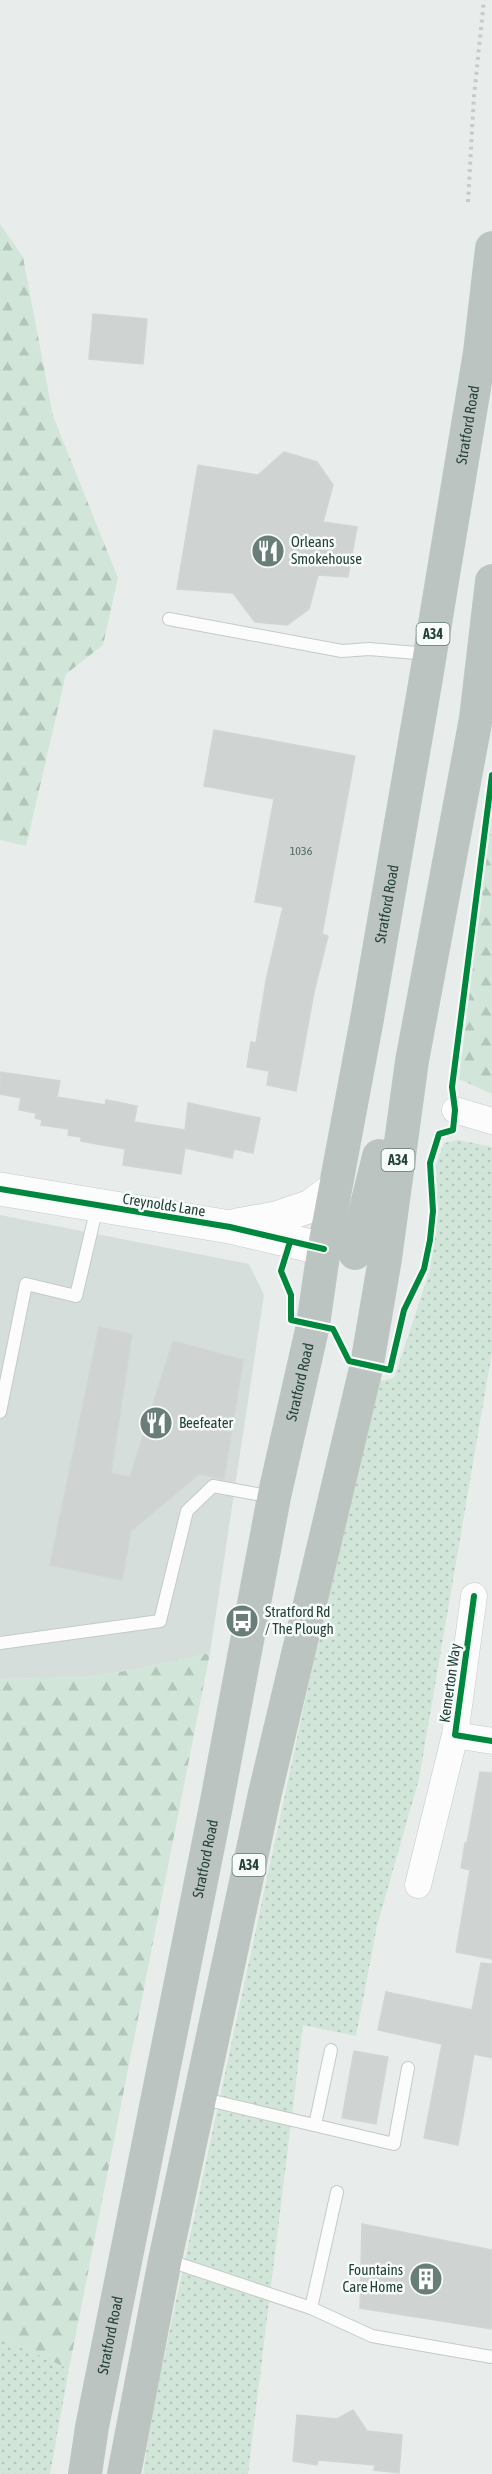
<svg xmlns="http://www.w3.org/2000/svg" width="492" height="2474" viewBox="0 0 492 2474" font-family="'Asap Condensed',sans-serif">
<defs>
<pattern id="grass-dots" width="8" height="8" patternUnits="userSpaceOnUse" patternTransform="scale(1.5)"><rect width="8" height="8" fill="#d1e6d8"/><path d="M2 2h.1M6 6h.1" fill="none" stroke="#b3c6ba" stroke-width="1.8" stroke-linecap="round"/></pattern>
<pattern id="forest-firs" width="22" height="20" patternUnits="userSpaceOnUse" patternTransform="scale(1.5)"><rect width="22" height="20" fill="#d1e6d8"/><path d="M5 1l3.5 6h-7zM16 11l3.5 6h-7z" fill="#b3c6ba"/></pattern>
</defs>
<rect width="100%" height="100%" fill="#e8edeb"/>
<path fill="#d6dedb" d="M 0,1215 L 249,1264 L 264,1295 L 210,1653 L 137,1669 L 88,1677 L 0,1679 Z"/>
<g fill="url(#grass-dots)">
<path d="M 458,1140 L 492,1147 L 492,1352 L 419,1779 L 377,1926 L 356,2036 L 303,2025 L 248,2474 L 143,2474 L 152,2413 L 310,1678 L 380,1381 L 394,1378 L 430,1270 L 437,1210 L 436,1164 L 444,1143 Z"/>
<path d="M 0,2337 L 69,2369 L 50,2474 L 0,2474 Z"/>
</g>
<g fill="url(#forest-firs)">
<path d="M 0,224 L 23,257 L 53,416 L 118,578 L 103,645 L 66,674 L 26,846 L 0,840 Z"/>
<path d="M 492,814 L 492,1094 L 459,1079 Z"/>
<path d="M 210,1653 L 69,2369 L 0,2337 L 0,1679 L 89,1677 L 137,1669 Z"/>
</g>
<g fill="#cfd4d2" stroke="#d1d6d4" stroke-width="1.5">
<path d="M 93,314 L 147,319 L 143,364 L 89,359 Z"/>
<path d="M 284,452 L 317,462 L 333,485 L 323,522 L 357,527 L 348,577 L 318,575 L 309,609 L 287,625 L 255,622 L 233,593 L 177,589 L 198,465 L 258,475 Z"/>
<path d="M 214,730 L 355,756 L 322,934 L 328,936 L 314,992 L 296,1091 L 267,1085 L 269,1071 L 247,1067 L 251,1042 L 256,1043 L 266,981 L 283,907 L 255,902 L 274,799 L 204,786 Z"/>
<path d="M 0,1072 L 60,1081 L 57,1097 L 105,1105 L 106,1100 L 137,1106 L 134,1122 L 185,1130 L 188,1103 L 260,1118 L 253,1153 L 234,1149 L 232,1158 L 185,1148 L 181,1174 L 123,1165 L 125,1149 L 81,1141 L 81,1137 L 68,1135 L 69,1129 L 41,1125 L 42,1120 L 35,1118 L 36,1113 L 19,1110 L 21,1098 L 0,1094 Z"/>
<path d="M 99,1327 L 132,1334 L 111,1473 L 130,1477 L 173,1341 L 243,1360 L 224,1479 L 199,1474 L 131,1531 L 122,1580 L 50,1565 Z"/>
<path d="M 480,1772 L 492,1773 L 492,1959 L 456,1952 L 470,1870 L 461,1868 L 465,1843 L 467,1843 Z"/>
<path d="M 481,1963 L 492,1964 L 492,2058 L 474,2054 L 458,2145 L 424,2138 L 442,2044 L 378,2030 L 386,1992 L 472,2010 Z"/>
<path d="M 354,2051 L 388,2057 L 376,2124 L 342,2118 Z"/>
<path d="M 362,2224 L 492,2250 L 492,2329 L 360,2308 Z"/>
<path d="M 353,2410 L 367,2431 L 402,2435 L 399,2473 L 374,2470 L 375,2465 L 318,2460 L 317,2465 L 293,2461 L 297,2415 L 337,2419 Z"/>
</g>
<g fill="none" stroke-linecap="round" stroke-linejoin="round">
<defs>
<g id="lane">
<path d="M 169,619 L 342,651 L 369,649 L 429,654"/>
<path d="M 0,1412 L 26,1284 L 76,1296 L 97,1207"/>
<path d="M 0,1643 L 160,1621 L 187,1511 L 213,1486 L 273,1497"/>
<path d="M 200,2098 L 394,2144 L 408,2068"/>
<path d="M 315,2125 L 331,2050"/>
<path d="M 167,2260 L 311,2308 L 372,2336 L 492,2357"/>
<path d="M 311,2308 L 337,2192"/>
</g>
<g id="street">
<path d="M 455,1110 L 492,1121"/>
<path d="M 474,1596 L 455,1735 L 492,1741"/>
<path d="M 418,1885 L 455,1735"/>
</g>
<g id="secondary">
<path d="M 0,1189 L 230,1227 L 324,1249"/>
<path d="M 237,1225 L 276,1218 L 311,1206 L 335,1188"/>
</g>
<g id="highway">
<path d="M 355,1253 L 379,1156"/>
<path id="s1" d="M 85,2474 L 92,2427 L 216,1806 L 274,1497 L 313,1325 L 324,1249 L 367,1019 L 425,684 L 480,352 L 492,248"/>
<path d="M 124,2474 L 165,2260 L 265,1793 L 367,1364 L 385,1259 L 412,1061 L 476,718 L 492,581"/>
</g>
</defs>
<use href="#lane" stroke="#c5cac8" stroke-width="14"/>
<use href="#street" stroke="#c5cac8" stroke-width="27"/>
<use href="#secondary" stroke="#c3cbc8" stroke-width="34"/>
<use href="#highway" stroke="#c3ccc9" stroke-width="34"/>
<path stroke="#c3ccca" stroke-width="4" stroke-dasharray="3 4.5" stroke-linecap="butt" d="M 468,202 L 474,96 L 484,0"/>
<use href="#lane" stroke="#fcfcfc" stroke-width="12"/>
<use href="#street" stroke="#fcfcfc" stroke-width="26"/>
<use href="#secondary" stroke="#fcfcfc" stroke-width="33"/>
<use href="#highway" stroke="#bcc4c2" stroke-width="33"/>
<defs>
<g id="cycleway">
<path d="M 0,1189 L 230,1227 L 324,1249"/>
<path d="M 290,1242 L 281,1271 L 291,1295 L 291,1320 L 333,1329 L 349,1361 L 390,1370 L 404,1310 L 424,1269 L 430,1240 L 433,1211 L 430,1163 L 439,1134 L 453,1130 L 455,1110 L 452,1087 L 492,775"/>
<path d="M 474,1596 L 455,1735 L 492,1741"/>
</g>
</defs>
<use href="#cycleway" stroke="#f7fbf9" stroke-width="10"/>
<use href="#cycleway" stroke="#00873e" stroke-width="6"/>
</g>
<defs>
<symbol id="restaurant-disc" viewBox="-11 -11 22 22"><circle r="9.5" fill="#697e78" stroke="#f7fbf9"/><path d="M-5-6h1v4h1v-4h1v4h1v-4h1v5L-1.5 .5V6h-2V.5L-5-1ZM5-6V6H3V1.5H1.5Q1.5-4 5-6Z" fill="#fff"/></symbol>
<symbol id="bus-disc" viewBox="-11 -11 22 22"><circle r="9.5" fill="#697e78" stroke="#f7fbf9"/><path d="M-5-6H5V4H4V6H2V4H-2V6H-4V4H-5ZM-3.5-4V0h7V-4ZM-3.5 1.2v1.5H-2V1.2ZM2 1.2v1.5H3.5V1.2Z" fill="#fff"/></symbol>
<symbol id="building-disc" viewBox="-11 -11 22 22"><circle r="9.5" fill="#697e78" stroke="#f7fbf9"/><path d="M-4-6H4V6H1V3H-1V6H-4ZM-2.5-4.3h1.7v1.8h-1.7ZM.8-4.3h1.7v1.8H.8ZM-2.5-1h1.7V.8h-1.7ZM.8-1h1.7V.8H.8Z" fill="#fff"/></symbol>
</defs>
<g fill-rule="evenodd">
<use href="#restaurant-disc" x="249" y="532" width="38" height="38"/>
<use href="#restaurant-disc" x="137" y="1404" width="38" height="38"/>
<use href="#bus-disc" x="223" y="1602" width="38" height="38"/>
<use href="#building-disc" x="407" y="2260" width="38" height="38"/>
</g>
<g text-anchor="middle" stroke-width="5" stroke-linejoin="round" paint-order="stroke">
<g font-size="12" fill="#506761">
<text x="301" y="855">1036</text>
</g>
<g fill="#f7fbf9" stroke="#637a73" stroke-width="1.5">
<rect x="416.5" y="623" width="33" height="22" rx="4.5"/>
<rect x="381.5" y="1149" width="33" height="22" rx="4.5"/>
<rect x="232.5" y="1854" width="33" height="22" rx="4.5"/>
</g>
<g font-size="14" font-weight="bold" fill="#24423a">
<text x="433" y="639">A34</text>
<text x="398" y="1165">A34</text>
<text x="249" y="1870">A34</text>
</g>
<g font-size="15" fill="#24423a" stroke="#f7fbf9">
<text dy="5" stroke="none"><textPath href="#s1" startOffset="2085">Stratford Road</textPath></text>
<text dy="5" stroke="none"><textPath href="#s1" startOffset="1599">Stratford Road</textPath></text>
<text transform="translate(164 1205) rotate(9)" y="5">Creynolds Lane</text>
<text dy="5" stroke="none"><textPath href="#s1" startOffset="1113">Stratford Road</textPath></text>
<text transform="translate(450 1683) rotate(-82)" y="5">Kemerton Way</text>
<text dy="5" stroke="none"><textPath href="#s1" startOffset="627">Stratford Road</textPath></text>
<text dy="5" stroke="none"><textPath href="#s1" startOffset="141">Stratford Road</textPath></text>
</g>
<g font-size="15" fill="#24423a" stroke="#f7fbf9" text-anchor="start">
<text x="291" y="547">Orleans<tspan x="291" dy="17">Smokehouse</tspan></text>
<text x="179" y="1428">Beefeater</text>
<text x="265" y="1617">Stratford Rd<tspan x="265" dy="17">/ The Plough</tspan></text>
<text x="403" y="2275" text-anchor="end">Fountains<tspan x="403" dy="17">Care Home</tspan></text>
</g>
</g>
</svg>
